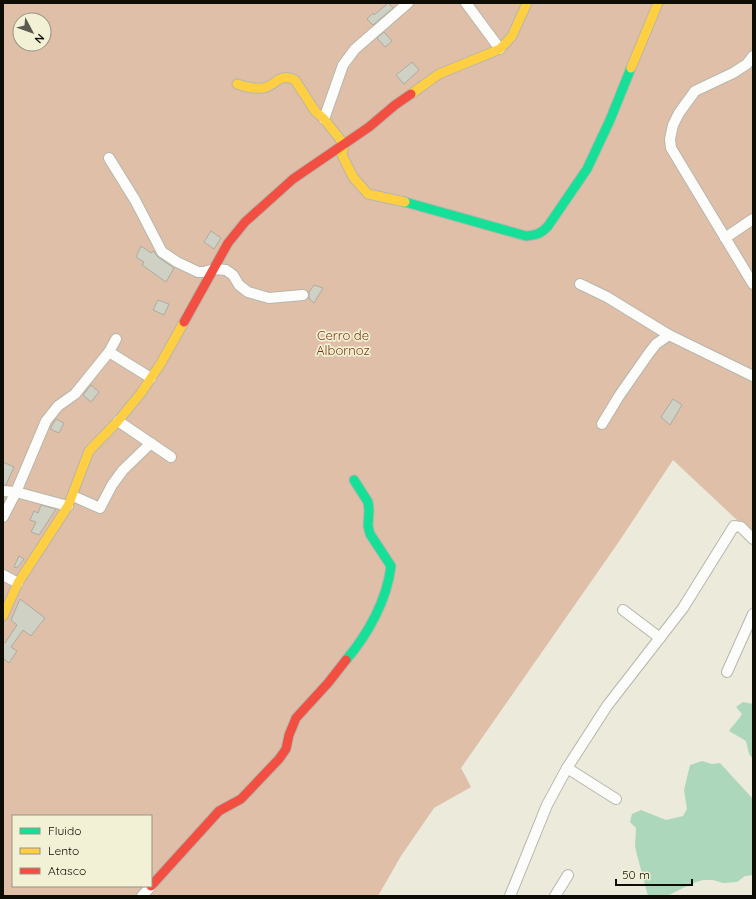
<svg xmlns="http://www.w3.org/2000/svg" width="756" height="899" viewBox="0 0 756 899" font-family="Quicksand,sans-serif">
<rect width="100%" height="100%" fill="#eceadb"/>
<path fill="#dfbfa8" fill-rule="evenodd" d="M 3,3 L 753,3 L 753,535 L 673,460 L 618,543 L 461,768 L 471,787 L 434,808 L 401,856 L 378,896 L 3,896 ZM 20,20 L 44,20 L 44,44 L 20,44 ZM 13,816 L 151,816 L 151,886 L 13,886 Z"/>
<g fill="#acd7ba">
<path d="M 743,702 L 753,704 L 753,759 L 749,754 L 746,741 L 729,731 C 733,725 738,721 742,714 L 736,707 Z"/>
<path d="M 702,761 L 712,764 L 720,763 L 753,799 L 753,875 L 745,876 L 737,882 L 723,883 L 713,880 L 703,880 L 693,883 L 667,896 L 648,896 L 637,855 L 635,846 L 636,828 L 630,822 L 632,814 L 641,810 L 666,820 L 683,816 L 687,809 L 684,790 L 690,765 Z"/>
</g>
<g fill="#cfd1c5" stroke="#abaca1">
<path d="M 388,3 L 393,8 L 373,25 L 367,19 L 373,13 L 374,15 Z"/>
<path d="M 384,32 L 392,41 L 385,47 L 377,38 Z"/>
<path d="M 412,62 L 419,70 L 404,84 L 396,75 Z"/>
<path d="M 211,231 L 221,238 L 214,249 L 204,242 Z"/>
<path d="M 141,246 L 151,253 L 153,251 L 158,257 L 174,268 L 166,282 L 142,265 L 144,262 L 136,257 Z"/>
<path d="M 314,285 L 323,288 L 314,303 L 309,298 L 309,292 Z"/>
<path d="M 158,300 L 169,304 L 164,315 L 153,310 Z"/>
<path d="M 91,385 L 99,392 L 91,402 L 83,395 Z"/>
<path d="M 673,399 L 682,405 L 670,425 L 661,417 Z"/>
<path d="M 56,419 L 64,423 L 59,433 L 50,429 Z"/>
<path d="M 3,462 L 14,467 L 6,485 L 3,485 Z"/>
<path d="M 41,505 L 56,509 L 39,535 L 31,532 L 36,522 L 30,520 L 34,511 L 38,513 Z"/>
<path d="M 19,556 L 24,559 L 17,568 L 14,567 Z"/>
<path d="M 20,599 L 45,618 L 31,636 L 23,630 L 11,647 L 17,651 L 9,663 L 4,659 L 3,660 L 3,642 L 5,643 L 17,625 L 11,620 Z"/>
</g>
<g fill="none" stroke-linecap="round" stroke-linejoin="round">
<defs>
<g id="street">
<path d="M 466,3 L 500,49"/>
<path d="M 753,56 L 747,64 L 733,73 L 695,91 L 679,113 L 673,125 L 670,139 L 671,148 L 753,284"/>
<path d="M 324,119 L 343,65 L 355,49 L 408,3"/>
<path d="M 109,158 L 135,200 L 162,252 L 177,262 L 198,272 L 204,272 L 214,269 L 226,270 L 233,275 L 239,285 L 248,292 L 269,298 L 303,295"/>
<path d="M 725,238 L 753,219"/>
<path d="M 580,284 L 607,297 L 669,335 L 753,376"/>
<path d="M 109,352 L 151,378"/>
<path d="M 118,421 L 171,457"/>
<path d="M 602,424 L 619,396 L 649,353 L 656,344 L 669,335"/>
<path d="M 3,491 L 16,492 L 68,506"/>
<path d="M 73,496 L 100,508 L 112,485 L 123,470 L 151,443"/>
<path d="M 3,517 L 16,492 L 46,421 L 58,406 L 75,394 L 109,352 L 116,339"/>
<path d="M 3,575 L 18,583"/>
<path d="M 623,610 L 660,638"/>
<path d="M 727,672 L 753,614"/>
<path d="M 567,768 L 616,799"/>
<path d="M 142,896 L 151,886"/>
<path d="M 510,896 L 547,805 L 567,768 L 607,706 L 683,608 L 734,526 L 741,527 L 753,539"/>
<path d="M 555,896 L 568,875"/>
</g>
<g id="fast">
<path d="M 405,202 L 526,236 C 536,235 541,234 548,226 L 587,169 L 610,120 L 631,68"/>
<path d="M 346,660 C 368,634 387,600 391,566 L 370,534 L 368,526 L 369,510 L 368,502 L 354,480"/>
</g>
<g id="slow">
<path d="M 631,68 L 658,3"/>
<path d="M 237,84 C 245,87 254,89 263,88 C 276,86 279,72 295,80 L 315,111 L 324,119 L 344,144 L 342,155 L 353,177 L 368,194 L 405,202"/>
<path d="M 411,94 L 439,74 L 500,49 L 512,36 L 527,3"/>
<path d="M 3,616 L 18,583 L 68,506 L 89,451 L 118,421 L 141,393 L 161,363 L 184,322"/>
</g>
<g id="jam">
<path d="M 184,322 L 228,243 L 245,222 L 293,179 L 369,127 L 395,105 L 411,94"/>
<path d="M 151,886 L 219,811 L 241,799 L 279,759 L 286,749 L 289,735 L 296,718 L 328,683 L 346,660"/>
</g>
</defs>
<use href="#street" stroke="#b7b6ab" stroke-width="12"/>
<use href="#fast" stroke="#b7b6ab" stroke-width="11"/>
<use href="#slow" stroke="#b7b6ab" stroke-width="11"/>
<use href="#jam" stroke="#b7b6ab" stroke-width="11"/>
<use href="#street" stroke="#fcfcfa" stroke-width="10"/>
<use href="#fast" stroke="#16e098" stroke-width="9"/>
<use href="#slow" stroke="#ffcf43" stroke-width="9"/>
<use href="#jam" stroke="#f24e42" stroke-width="9"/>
</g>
<g text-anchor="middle" stroke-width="3.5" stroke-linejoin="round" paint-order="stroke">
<g font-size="13" fill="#7e390c" stroke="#f2f0d5">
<text x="343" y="340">Cerro de<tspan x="343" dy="15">Albornoz</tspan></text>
</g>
</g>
<rect width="756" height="899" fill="none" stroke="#0e0d05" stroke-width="8"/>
<rect x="12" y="815" width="140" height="72" fill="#f2f0d5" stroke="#979582"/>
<rect x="20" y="828" width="20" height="6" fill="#16e098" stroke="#979582"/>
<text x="48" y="835" font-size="12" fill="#0e0d05">Fluido</text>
<rect x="20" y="848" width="20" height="6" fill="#ffcf43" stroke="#979582"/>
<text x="48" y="855" font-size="12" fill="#0e0d05">Lento</text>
<rect x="20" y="868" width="20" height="6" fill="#f24e42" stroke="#979582"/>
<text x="48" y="875" font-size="12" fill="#0e0d05">Atasco</text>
<g transform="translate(32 32) rotate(131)"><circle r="19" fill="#f2f0d5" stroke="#979582"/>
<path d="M0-3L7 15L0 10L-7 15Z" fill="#5c5a50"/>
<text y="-6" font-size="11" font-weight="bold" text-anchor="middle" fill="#0e0d05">N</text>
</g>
<path d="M616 879v6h76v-6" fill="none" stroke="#0e0d05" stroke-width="2"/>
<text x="622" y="879" font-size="12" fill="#0e0d05" stroke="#f2f0d5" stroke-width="3" paint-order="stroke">50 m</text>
</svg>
